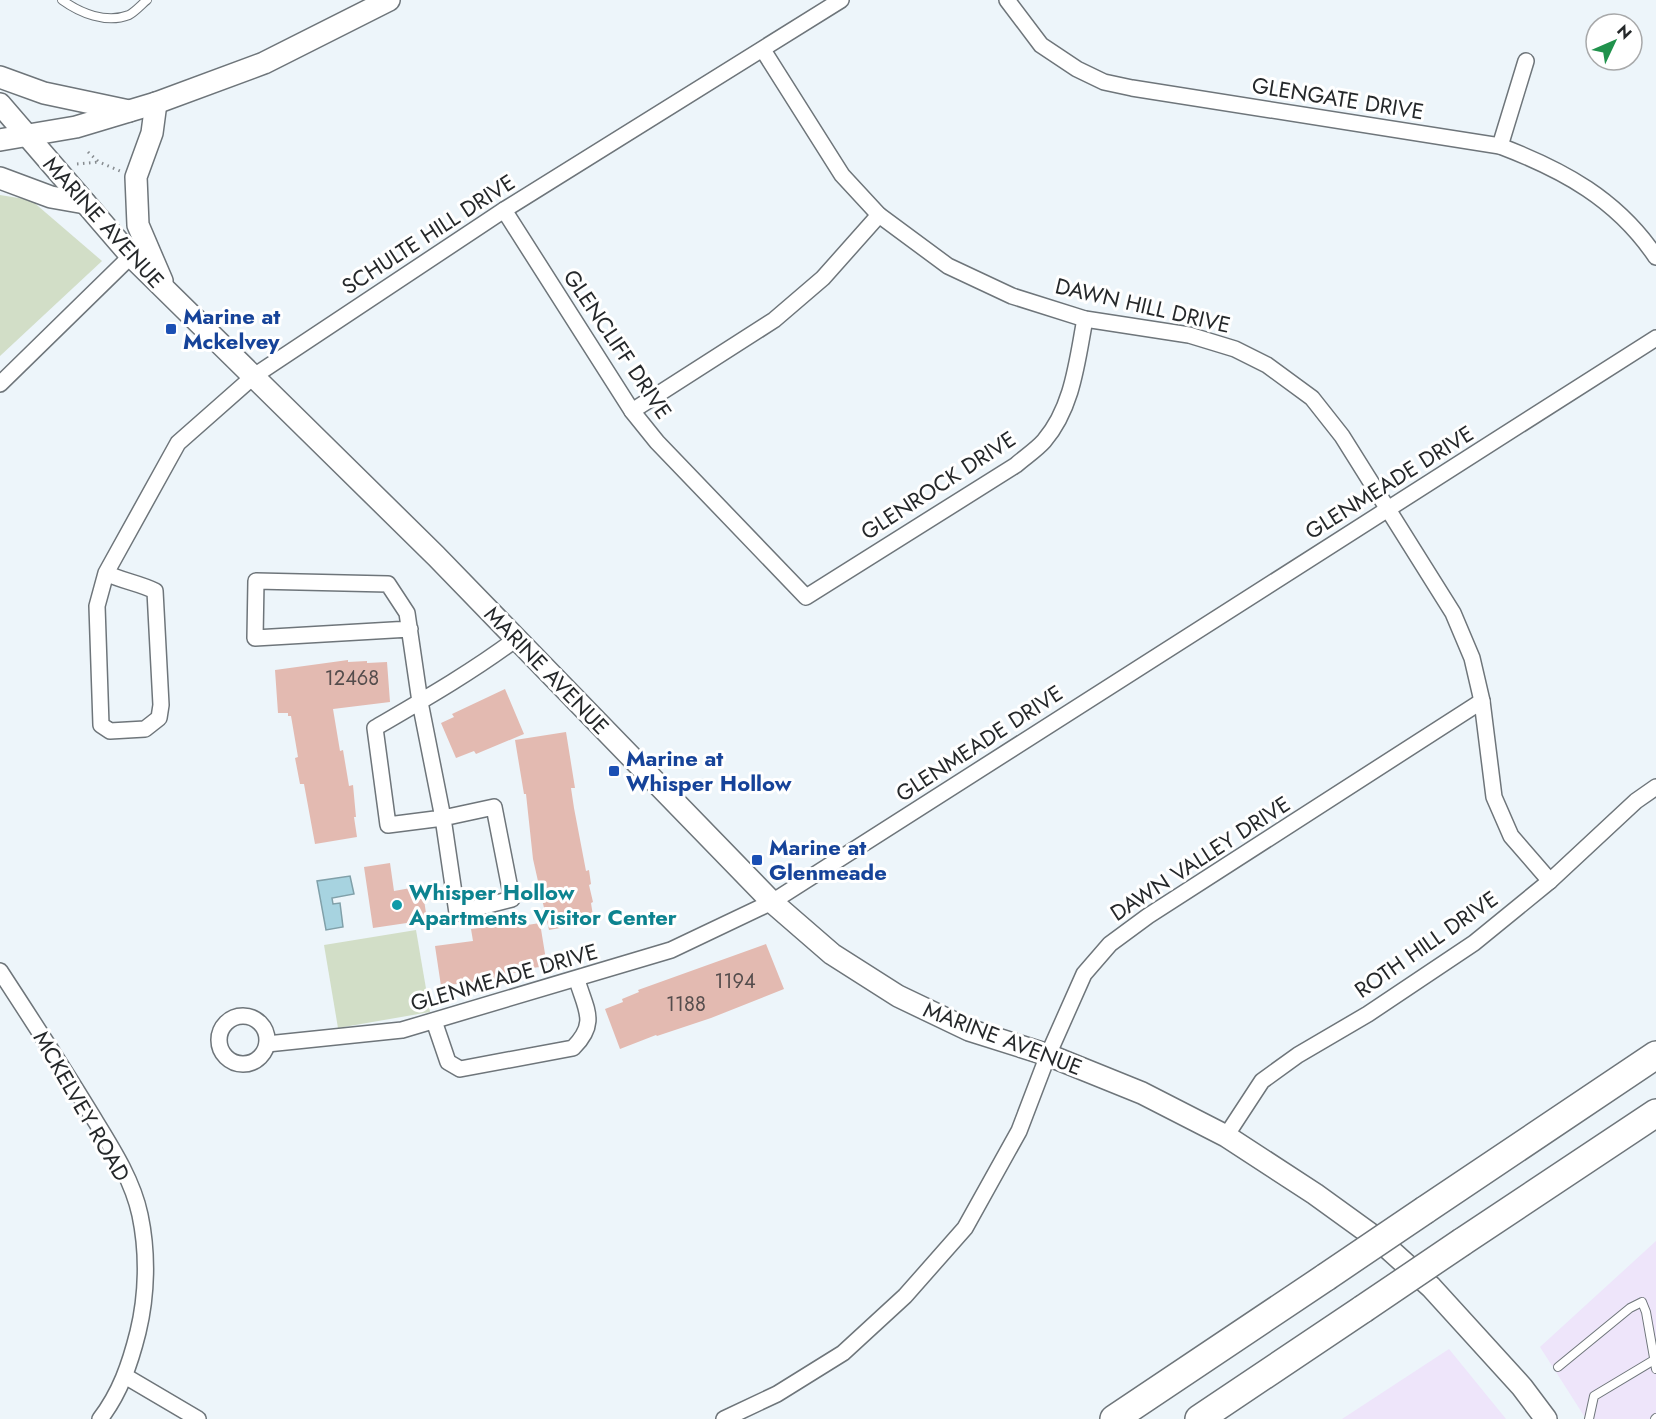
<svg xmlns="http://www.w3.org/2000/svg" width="1656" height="1419" viewBox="0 0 1656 1419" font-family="Jost,sans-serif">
<rect width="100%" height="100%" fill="#edf5fa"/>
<g fill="#eee5fa">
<path d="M 1656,1241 L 1656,1419 L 1586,1419 L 1540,1347 Z"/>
<path d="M 1449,1349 L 1506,1419 L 1342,1419 Z"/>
</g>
<g fill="#d2dec7">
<path d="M 0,195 L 31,200 L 102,261 L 0,356 Z"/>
<path d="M 416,930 L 430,1012 L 338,1028 L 324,945 Z"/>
</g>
<path fill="#a7d3e0" stroke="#80a0a9" stroke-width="1.5" d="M 350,876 L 354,894 L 332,898 L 333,904 L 340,903 L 343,927 L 326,930 L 317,881 Z"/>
<g fill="#e3bab1">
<path d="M 348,660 L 348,662 L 367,661 L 367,663 L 387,662 L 390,702 L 333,709 L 340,751 L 343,750 L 349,786 L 353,785 L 356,817 L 354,817 L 357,837 L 315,844 L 304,784 L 300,784 L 295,758 L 298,757 L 291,716 L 288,716 L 288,713 L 278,713 L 275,670 Z"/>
<path d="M 505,689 L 524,734 L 476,754 L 474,751 L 456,758 L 441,723 L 454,717 L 452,714 Z"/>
<path d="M 566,732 L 575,788 L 571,788 L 574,808 L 586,871 L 589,870 L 591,884 L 589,885 L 593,902 L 591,903 L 594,922 L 549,930 L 533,859 L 526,794 L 524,794 L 515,740 Z"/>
<path d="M 390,863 L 394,891 L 422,886 L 427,920 L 373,928 L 364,867 Z"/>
<path d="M 520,923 L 521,926 L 540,923 L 547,966 L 525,969 L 526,971 L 507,974 L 508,976 L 489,980 L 441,986 L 435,946 L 473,941 L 471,929 Z"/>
<path d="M 766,944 L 784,989 L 711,1018 L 657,1036 L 656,1035 L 620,1049 L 605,1009 L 623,1002 L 622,999 L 639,992 L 638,990 Z"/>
</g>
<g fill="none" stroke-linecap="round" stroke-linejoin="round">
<defs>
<g id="lane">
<path d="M 62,0 C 80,13 106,24 129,15 C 135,12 142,4 147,0"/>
<path d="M 1558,1367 L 1630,1308 L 1642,1302 L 1646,1312 L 1656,1369"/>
<path d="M 1589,1419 L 1594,1396 L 1654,1360"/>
<path d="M 1655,1419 L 1656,1418"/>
</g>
<g id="street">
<path d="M 1007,0 L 1041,45 L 1077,69 L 1104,82 L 1132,88 L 1500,146 C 1563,170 1617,199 1656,257"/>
<path d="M 763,50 L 842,175 L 879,215 L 948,266 L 1012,296 L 1085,319 L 1189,335 L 1235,349 L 1267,365 L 1312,398 L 1342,436 L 1453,613 L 1472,658 L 1482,701 L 1494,797 L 1511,836 L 1550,881"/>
<path d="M 1500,146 L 1526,61"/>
<path d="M 504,210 L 632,411 L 657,442 L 806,597 L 1016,465 C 1025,457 1036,450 1044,441 C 1073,407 1077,361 1085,319"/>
<path d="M 0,384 L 131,256"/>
<path d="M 632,411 L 774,320 L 823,278 L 879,215"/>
<path d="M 106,573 C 122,581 139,583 155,591 L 161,705 L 159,718 L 145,729 L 110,731 L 101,725 L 97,606 L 106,573 L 178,443 L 254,376 L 504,210 L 841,0"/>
<path d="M 410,629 L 255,638 L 256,581 L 388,584 L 407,613 L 420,702 L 443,818 L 494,807 L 512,899 L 457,913 L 443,818 L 388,825 L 375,728 C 423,700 472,672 516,639"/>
<path d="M 0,971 C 30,1017 60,1063 88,1109 C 108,1142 132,1177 140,1215 C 148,1253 147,1295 138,1332 C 130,1364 120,1393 100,1419"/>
<circle cx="243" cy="1040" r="24"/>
<path d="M 434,1021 L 448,1062 L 460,1069 L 573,1048 C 598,1023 586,1010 577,980"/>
<path d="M 267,1044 L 402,1030 L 671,950 L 772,902 L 1656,338"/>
<path d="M 1226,1136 L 1262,1081 L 1298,1055 L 1368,1014 L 1474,943 L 1550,881 L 1636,801 L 1656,787"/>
<path d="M 125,1376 L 198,1419"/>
<path d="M 724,1419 L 777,1394 L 843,1353 L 905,1296 L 965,1228 L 1019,1131 L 1048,1055 L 1084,974 L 1110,944 L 1148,916 L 1482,701"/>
</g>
<g id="secondary">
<path d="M 0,77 L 44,93 L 129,111"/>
<path d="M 156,103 L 152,133 L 136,177 L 138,225 L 162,281"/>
<path d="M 0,104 L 131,256 L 436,556 L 772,902 L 832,954 L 898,996 L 969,1030 L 1048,1055 L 1142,1093 L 1226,1136 L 1315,1194 L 1380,1241 L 1431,1287 L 1522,1387 L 1546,1419"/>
<path d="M 0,140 L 76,127 L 156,103 L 264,63 L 389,0"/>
<path d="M 0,178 L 51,197 L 85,203"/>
</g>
<g id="highway">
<path d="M 1425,1210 L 1656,1055"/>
<path d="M 1462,1242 L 1656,1113"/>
<path d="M 1114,1419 L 1326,1277"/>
<path d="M 1199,1419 L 1363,1309"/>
</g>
</defs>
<use href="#lane" stroke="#6e757a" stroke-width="10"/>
<use href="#street" stroke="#6e757a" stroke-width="18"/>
<use href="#secondary" stroke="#6e757a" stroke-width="24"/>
<use href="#highway" stroke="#6e757a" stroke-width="30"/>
<g stroke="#878c90" stroke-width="3" stroke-dasharray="1.5 4.5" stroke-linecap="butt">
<path d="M 88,152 L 99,162 L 120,171"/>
<path d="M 77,164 L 99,162"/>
</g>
<use href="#lane" stroke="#fff" stroke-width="8"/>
<use href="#street" stroke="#fff" stroke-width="15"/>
<use href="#secondary" stroke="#fff" stroke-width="21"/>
<use href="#highway" stroke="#fff" stroke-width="27"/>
<defs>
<g id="highway-bridge">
<path d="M 1326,1277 L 1425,1210"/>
<path d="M 1363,1309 L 1462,1242"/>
</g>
</defs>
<use href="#highway-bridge" stroke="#6e757a" stroke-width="30" stroke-linecap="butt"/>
<use href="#highway-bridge" stroke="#fff" stroke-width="27"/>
</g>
<g fill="#1a4fb4" stroke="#fff" stroke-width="2">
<rect x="165" y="323" width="12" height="12" rx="3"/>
<rect x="608" y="765" width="12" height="12" rx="3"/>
<rect x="751" y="854" width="12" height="12" rx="3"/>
</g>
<circle fill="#0f9aa8" stroke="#fff" stroke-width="2" cx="397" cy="905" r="6"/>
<g text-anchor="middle" stroke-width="6" stroke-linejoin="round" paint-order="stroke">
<g font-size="20" fill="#544c4c">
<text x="352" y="685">12468</text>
<text x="735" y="988">1194</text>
<text x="686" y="1011">1188</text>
</g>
<g font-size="22" fill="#25282a" stroke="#fff">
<text transform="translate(1338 98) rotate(9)" y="8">GLENGATE DRIVE</text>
<text transform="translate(104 222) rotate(48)" y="8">MARINE AVENUE</text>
<text transform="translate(428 234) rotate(-33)" y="8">SCHULTE HILL DRIVE</text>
<text transform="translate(1143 305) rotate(13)" y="8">DAWN HILL DRIVE</text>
<text transform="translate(618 344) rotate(56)" y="8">GLENCLIFF DRIVE</text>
<text transform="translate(1389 482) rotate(-32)" y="8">GLENMEADE DRIVE</text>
<text transform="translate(938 485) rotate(-33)" y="8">GLENROCK DRIVE</text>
<text transform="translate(547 670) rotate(46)" y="8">MARINE AVENUE</text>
<text transform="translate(979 743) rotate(-33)" y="8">GLENMEADE DRIVE</text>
<text transform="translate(1200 858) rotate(-33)" y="8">DAWN VALLEY DRIVE</text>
<text transform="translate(1426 944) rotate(-35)" y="8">ROTH HILL DRIVE</text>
<text transform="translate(504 977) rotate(-16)" y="8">GLENMEADE DRIVE</text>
<text transform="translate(1003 1038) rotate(21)" y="8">MARINE AVENUE</text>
<text transform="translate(82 1106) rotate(60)" y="8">MCKELVEY ROAD</text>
</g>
<g font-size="22" font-weight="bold" fill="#164399" stroke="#fff" text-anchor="start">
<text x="183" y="324">Marine at<tspan x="183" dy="25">Mckelvey</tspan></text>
<text x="626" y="766">Marine at<tspan x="626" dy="25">Whisper Hollow</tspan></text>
<text x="769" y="855">Marine at<tspan x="769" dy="25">Glenmeade</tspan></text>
</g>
<g font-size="22" font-weight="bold" fill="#0d838f" stroke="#fff" text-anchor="start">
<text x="409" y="900">Whisper Hollow<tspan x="409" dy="25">Apartments Visitor Center</tspan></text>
</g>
</g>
<g transform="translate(1614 42) rotate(46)"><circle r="28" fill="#ffffff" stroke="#a8a9aa" stroke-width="1.5"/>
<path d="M0-4.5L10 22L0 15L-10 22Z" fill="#20924c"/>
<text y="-9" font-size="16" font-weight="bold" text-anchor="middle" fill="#25282a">N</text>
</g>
</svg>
